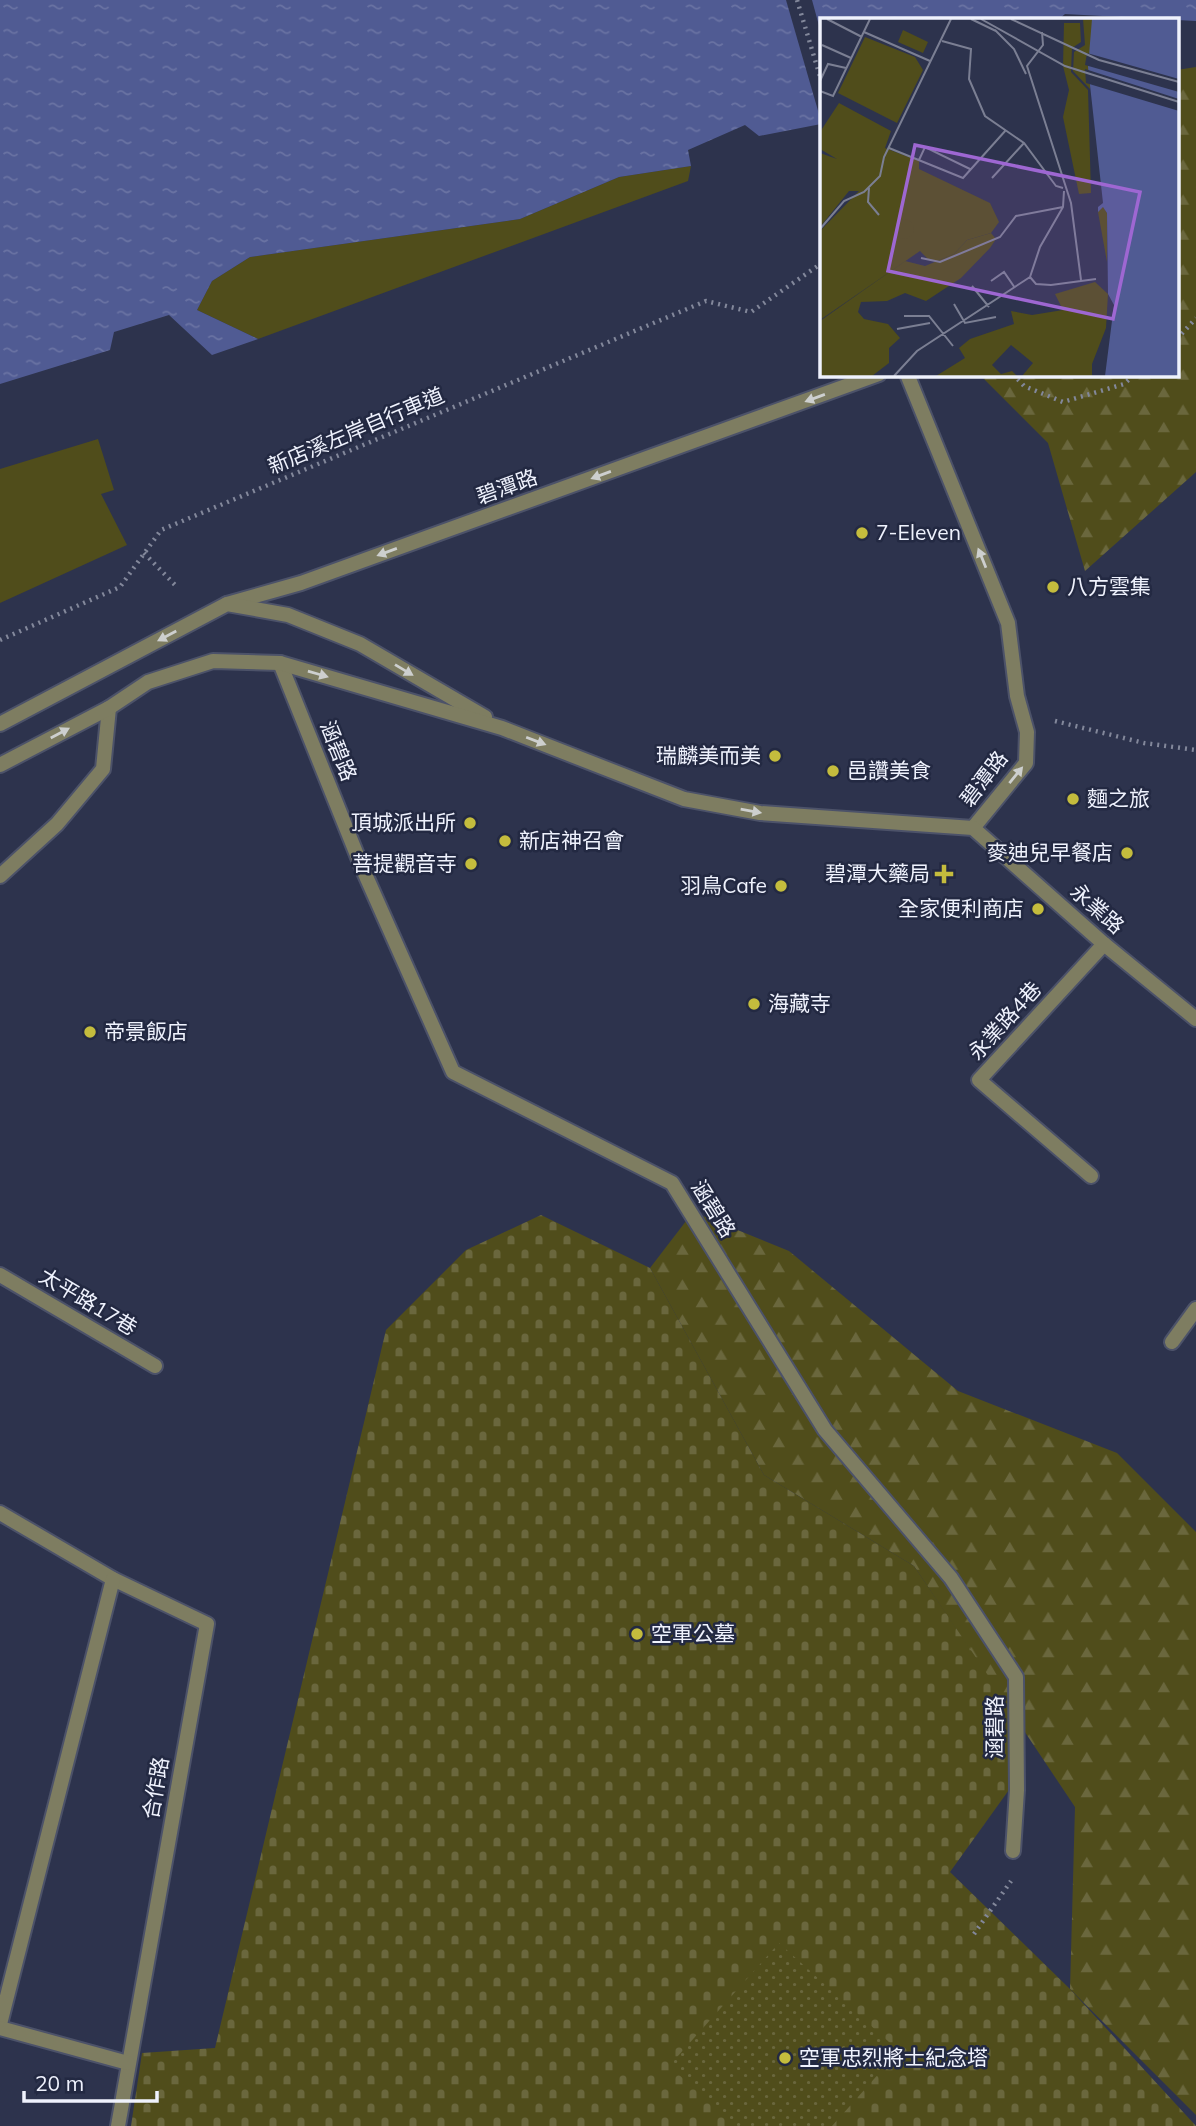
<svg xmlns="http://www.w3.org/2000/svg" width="1196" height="2126" viewBox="0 0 1196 2126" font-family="Mulish,'Noto Sans TC',sans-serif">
<defs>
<pattern id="forest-firs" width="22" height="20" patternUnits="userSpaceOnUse" patternTransform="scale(1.75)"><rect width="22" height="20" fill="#504d1b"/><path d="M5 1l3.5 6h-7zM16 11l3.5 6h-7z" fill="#6a673d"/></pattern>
<pattern id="cemetery-stones" width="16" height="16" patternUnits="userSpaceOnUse" patternTransform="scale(1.75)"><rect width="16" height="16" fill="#504d1b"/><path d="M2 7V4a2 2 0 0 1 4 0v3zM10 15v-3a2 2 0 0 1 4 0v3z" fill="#6a673d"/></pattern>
<pattern id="park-dots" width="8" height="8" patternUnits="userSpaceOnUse" patternTransform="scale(1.75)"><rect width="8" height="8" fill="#504d1b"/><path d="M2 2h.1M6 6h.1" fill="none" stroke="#6a673d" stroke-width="1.8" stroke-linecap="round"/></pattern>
<pattern id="water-ripples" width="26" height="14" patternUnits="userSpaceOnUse" patternTransform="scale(1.75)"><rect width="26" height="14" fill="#505b93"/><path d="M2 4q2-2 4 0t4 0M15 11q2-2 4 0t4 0" fill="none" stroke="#6a73a3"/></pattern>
</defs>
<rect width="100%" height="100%" fill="#2d334d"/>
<g fill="#504d1b">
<path d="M 691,166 L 688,181 L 258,339 L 197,310 L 212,281 L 250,257 L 520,219 L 619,177 Z"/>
<path d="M 98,439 L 114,490 L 101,494 L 127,545 L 0,603 L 0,469 Z"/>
</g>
<g fill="url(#forest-firs)">
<path d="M 1196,67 L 1196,472 L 1085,571 L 1048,443 L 980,375 L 1177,374 L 1177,70 Z"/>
<path d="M 693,1212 L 789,1251 L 958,1391 L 1117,1453 L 1196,1532 L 1196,2115 L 1070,1989 L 1075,1807 L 914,1566 L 764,1475 L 650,1268 Z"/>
</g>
<path fill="url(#cemetery-stones)" d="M 541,1215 L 650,1268 L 764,1475 L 914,1566 L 1006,1702 L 1024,1769 L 950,1872 L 1070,1989 L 1196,2126 L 131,2126 L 142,2053 L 215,2048 L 386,1330 L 466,1250 Z"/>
<path fill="url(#park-dots)" d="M 779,1943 L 899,2051 L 832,2126 L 736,2126 L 669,2066 Z"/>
<path fill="url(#water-ripples)" d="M 0,0 L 1196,0 L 1196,21 L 1065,14 L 1059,19 L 822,19 L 821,124 L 759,136 L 745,125 L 688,150 L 691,166 L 619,177 L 520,219 L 250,257 L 212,281 L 197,310 L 258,339 L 212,355 L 169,315 L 114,332 L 110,350 L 0,384 Z"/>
<path fill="#2d334d" d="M 786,0 L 812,0 L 821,33 L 821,121 Z"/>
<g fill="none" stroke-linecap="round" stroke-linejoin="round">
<defs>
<g id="service">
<path d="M 280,663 L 361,865 L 453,1072 L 672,1183 L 825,1430 L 951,1578 L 1016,1677 L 1017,1790 L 1013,1851"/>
<path d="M 1091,1176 L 979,1080 L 1104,944"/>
<path d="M 0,1275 L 155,1366"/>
<path d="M 1172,1342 L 1196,1309"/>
<path d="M 0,1513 L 113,1579 L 207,1624 L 118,2126"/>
<path d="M 0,2024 L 113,1579"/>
<path d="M 0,2028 L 128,2063"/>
</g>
<g id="minor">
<path d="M 907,374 L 1008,623 L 1017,696 L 1027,732 L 1026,763 L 973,828"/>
<path d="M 227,604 L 301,583 L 879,374"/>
<path d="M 0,876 L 57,824 L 103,769 L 109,708"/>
</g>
<g id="tertiary">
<path d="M 0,724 L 227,604 L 288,615 L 360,644 L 485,717"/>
<path d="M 0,765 L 109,708 L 148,682 L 213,661 L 280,663 L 502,728 L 684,799 L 760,813 L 973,828 L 1104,944 L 1196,1019"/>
</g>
</defs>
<use href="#service" stroke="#4c5269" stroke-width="18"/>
<use href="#minor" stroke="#4c5269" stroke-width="18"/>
<use href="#tertiary" stroke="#4c5269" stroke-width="18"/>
<g stroke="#83889b" stroke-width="4.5" stroke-dasharray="2 5" stroke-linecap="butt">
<path d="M 797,0 L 822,83"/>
<path d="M 1177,339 L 1196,318"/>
<path d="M 1013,374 L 1024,386 L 1063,402 L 1124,384 L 1135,374"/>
<path d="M 144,553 L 177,587"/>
<path d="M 0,640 L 120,587 L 161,530 L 706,301 L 751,312 L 822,263"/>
<path d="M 1055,721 L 1144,743 L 1196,750"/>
<path d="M 974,1934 L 1011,1881"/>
</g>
<use href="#service" stroke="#7e7d61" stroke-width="14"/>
<use href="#minor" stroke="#7e7d61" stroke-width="14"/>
<use href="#tertiary" stroke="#7e7d61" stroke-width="14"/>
</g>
<defs><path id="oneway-solid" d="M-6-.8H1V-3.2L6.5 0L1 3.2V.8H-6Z" transform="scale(1.75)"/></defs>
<g fill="#cdcfce">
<use href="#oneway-solid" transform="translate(815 398) rotate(160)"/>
<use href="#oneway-solid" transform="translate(601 475) rotate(160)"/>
<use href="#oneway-solid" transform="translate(387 552) rotate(160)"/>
<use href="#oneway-solid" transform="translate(982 558) rotate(-112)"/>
<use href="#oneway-solid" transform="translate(167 636) rotate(152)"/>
<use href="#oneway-solid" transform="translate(404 670) rotate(31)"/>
<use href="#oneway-solid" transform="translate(318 674) rotate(16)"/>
<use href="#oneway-solid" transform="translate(60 733) rotate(-28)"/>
<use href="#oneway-solid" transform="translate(536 741) rotate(21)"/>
<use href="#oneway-solid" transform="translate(1016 775) rotate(-51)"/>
<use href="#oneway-solid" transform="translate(751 811) rotate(10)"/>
</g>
<g fill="#c4bc3d" stroke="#232942" stroke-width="2.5">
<circle cx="862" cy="533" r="7"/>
<circle cx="1053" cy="587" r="7"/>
<circle cx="775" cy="756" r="7"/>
<circle cx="833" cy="771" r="7"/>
<circle cx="1073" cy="799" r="7"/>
<circle cx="470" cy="823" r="7"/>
<circle cx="505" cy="841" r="7"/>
<circle cx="1127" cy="853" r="7"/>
<circle cx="471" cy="864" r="7"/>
<path d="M940.5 863.5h7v7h7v7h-7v7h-7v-7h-7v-7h7z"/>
<circle cx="781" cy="886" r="7"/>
<circle cx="1038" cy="909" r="7"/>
<circle cx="754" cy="1004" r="7"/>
<circle cx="90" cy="1032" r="7"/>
<circle cx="637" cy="1634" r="7"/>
<circle cx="785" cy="2058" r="7"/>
</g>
<g text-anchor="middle" stroke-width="5" stroke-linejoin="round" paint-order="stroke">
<g font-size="21" fill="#eff2fd" stroke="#232942">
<text transform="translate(356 431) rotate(-23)" y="7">新店溪左岸自行車道</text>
<text transform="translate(507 487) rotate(-20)" y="7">碧潭路</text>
<text transform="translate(338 751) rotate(68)" y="7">涵碧路</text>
<text transform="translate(984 779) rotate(-53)" y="7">碧潭路</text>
<text transform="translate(1097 909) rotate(41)" y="7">永業路</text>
<text transform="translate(1005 1021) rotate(-48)" y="7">永業路4巷</text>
<text transform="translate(713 1209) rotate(58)" y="7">涵碧路</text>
<text transform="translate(88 1302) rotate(31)" y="7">太平路17巷</text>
<text transform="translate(995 1727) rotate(-90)" y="7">涵碧路</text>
<text transform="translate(156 1788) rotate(-80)" y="7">合作路</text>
</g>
<g font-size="21" fill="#eff2fd" stroke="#232942" text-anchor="start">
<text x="876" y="540">7-Eleven</text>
<text x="1067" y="594">八方雲集</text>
<text x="761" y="763" text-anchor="end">瑞麟美而美</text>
<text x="847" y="778">邑讚美食</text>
<text x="1087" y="806">麵之旅</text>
<text x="456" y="830" text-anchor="end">頂城派出所</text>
<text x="519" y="848">新店神召會</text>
<text x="1113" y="860" text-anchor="end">麥迪兒早餐店</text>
<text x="457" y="871" text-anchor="end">菩提觀音寺</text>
<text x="930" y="881" text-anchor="end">碧潭大藥局</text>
<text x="767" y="893" text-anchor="end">羽鳥Cafe</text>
<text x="1024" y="916" text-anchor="end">全家便利商店</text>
<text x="768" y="1011">海藏寺</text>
<text x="104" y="1039">帝景飯店</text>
<text x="651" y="1641">空軍公墓</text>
<text x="799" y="2065">空軍忠烈將士紀念塔</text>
</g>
</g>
<g transform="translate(820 18)">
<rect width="359" height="359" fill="#2d334d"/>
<path d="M 263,1 L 272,1 L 274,15 L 270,71 L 253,53 L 254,34 L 265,27 ZM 244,5 L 260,5 L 261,24 L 252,30 L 251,54 L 268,72 L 271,175 L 259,176 L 243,99 L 249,72 L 243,48 ZM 83,12 L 108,24 L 103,35 L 78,24 ZM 283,188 L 287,195 L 287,244 L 278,194 Z" fill="#504d1b"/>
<path d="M 171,215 L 176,221 L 170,230 L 141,260 L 106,283 L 85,275 L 67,283 L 41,284 L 38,294 L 44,301 L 68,306 L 80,320 L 69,330 L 69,345 L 52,358 L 0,358 L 0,303 L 85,243 L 105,248 L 134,236 L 147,222 ZM 275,264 L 288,276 L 286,310 L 272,346 L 272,358 L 202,358 L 213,345 L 191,327 L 172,347 L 181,356 L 192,353 L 197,358 L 116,358 L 145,340 L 139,330 L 150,321 L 194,306 L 191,293 L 212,297 L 243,292 L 235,276 Z" fill="#504d1b"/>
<path d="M 19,85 L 71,113 L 65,130 L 99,143 L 99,151 L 170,185 L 179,204 L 171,215 L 147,222 L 134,236 L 117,243 L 110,243 L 100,233 L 0,302 L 0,213 L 39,173 L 29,173 L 0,209 L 0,135 L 17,141 L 0,131 L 0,114 Z" fill="#504d1b"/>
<path d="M 45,19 L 95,39 L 103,52 L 77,105 L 18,75 ZM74 211a10 10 0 1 1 20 0a10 10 0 1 1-20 0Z" fill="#504d1b"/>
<path d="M 272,1 L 359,1 L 359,358 L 285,358 L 294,287 L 288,276 L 287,195 L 283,189 L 278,194 L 278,189 L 283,185 L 268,49 Z" fill="#505b93"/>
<path d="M 267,35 L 359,61 L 359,74 L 265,47 ZM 265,51 L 359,81 L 359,93 L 266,65 Z" fill="#2d334d"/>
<path fill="none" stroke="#7b7f93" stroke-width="2" d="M 7,1 L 42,19M 151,1 L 176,13M 161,1 L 245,48 L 359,84M 191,1 L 279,42 L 359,64M 175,12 L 194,31 L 206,56M 44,14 L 110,43M 222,14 L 223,27 L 207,48 L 251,185 L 261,262M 122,23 L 151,31 L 149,61 L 165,98 L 204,125 L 236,168 L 243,170M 2,27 L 31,40M 0,63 L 8,46 L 26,50M 0,73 L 13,78 L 50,1M 69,130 L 143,160 L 186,112M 99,142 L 105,129 L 150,151M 172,160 L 204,125M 49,170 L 48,184 L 59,197M 0,211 L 24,183 L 44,174 L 60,158 L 64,139 L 131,1M 101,240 L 120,244 L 180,219 L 196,198 L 243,189M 210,259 L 220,229 L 243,189 L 244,173M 210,259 L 216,266 L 231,267 L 276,261M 171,263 L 184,254 L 195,270M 152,268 L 169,289M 134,286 L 145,305 L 176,299M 84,298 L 109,298 L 133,328M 77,311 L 110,305M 74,358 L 97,333 L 210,259"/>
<path fill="#9e67d2" fill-opacity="0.15" stroke="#9e67d2" stroke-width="3.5" d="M 95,127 L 320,174 L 293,301 L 68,253 Z"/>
<rect width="359" height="359" fill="none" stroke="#eff2fd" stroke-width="3.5"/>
</g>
<path d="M24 2091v10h133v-10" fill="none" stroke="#eff2fd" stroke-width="3.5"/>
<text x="35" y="2091" font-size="21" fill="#eff2fd" stroke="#232942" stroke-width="5" paint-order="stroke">20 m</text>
</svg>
